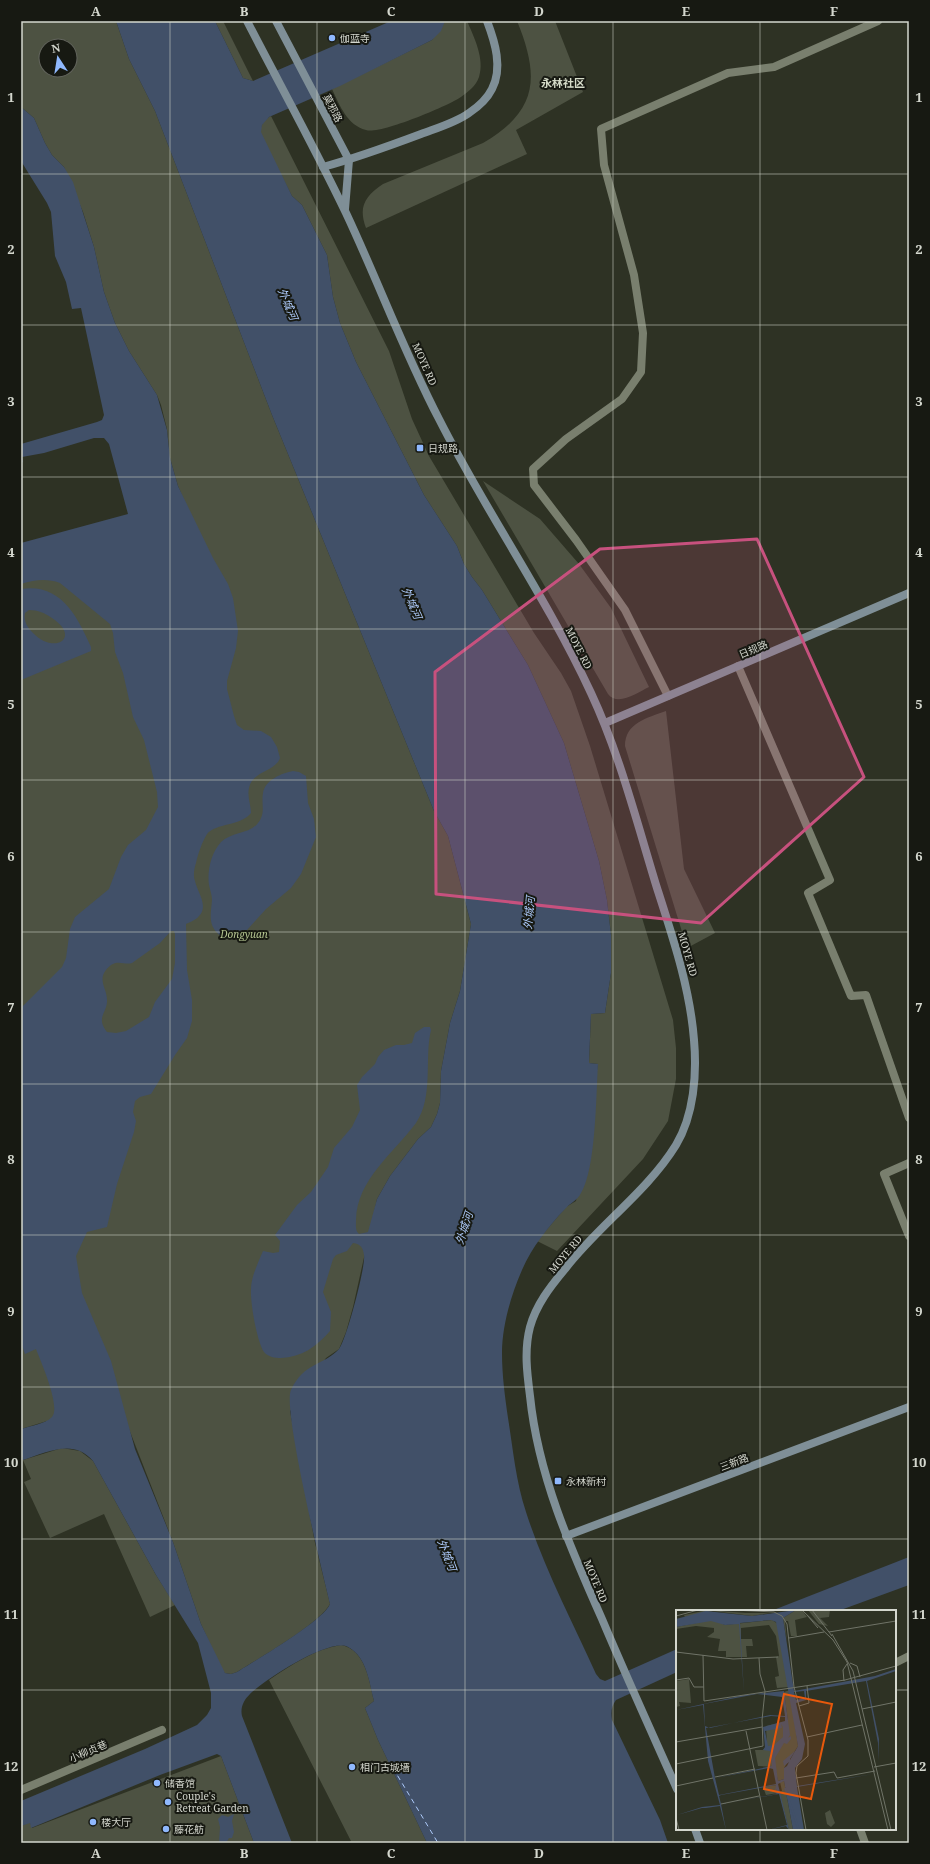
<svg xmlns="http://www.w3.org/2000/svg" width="930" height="1864" viewBox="0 0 930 1864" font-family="'Noto Serif','Noto Sans SC',serif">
<rect width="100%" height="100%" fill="#2e3224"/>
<g fill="#4d5242" fill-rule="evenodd">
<path d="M 21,21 L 116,21 L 129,59 L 155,111 L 272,415 L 434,811 L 448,836 L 471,924 L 460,991 L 450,1023 L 441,1071 L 440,1103 L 437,1114 L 431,1127 L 418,1139 L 390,1176 L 377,1199 L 353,1307 L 346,1332 L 339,1349 L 326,1358 L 290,1411 L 315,1543 L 330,1604 C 318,1625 259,1658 237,1672 L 231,1674 L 225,1673 L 222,1670 L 201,1624 L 173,1542 L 129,1429 L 47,1421 L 21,1429 L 21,583 L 187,507 L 178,486 L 170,458 L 167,429 L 161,405 L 157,395 L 129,351 L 115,323 L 104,292 L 94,247 L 83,212 L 64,167 L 52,155 L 45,143 L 34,118 L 21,107 ZM 46,46 L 70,46 L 70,70 L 46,70 Z"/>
<path d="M 215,21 L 223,21 L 253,81 L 243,78 Z"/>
<path d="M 445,21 L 467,21 C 474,37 485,59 479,77 C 476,86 468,92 461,97 C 448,106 379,135 366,130 C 347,125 340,106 332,89 L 432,40 Z"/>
<path d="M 517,21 L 555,21 L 583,92 L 516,130 L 527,154 L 366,228 C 358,207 365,196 383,184 L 483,143 C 538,111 540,77 517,21 Z"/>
<path d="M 271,116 L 389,351 L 412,419 L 429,456 L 534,633 L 561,673 L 571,691 L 590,746 L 673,1020 L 676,1048 L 676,1079 L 668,1121 L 643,1159 L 557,1251 L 537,1241 L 566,1207 L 576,1201 L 598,1064 L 589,1063 L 591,1014 L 605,1013 L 611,973 L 611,935 L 607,900 L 599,861 L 564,743 L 528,665 L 482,590 L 472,577 L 464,564 L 457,546 L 424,495 L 356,362 L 340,323 L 333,297 L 327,255 L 302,205 L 292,196 L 261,136 C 259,127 263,120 271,116 Z"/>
<path d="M 483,481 L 540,519 L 579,564 L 611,608 L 649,687 C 638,692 618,707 608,694 Z"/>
<path d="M 666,711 L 684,869 L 715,933 L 687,948 L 625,746 C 625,723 647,718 666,711 Z"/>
<path d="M 62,1448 L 80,1451 L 93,1461 L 156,1575 L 175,1605 L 150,1617 L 104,1514 L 50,1538 L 24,1482 L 31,1479 L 23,1460 Z"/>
<path d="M 341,1645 C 366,1650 369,1681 374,1701 L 365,1708 L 378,1740 L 427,1843 L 348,1843 L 351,1841 L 269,1680 C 293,1664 313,1650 341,1645 Z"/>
<path d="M 221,1756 L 254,1843 L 21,1843 L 21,1826 L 30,1822 L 32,1828 Z"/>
</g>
<g fill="#415068" fill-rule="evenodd">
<path d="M 116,21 L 215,21 L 243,78 L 253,81 L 391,21 L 445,21 L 441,31 L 432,40 L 340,86 L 269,117 L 262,125 L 261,132 L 292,196 L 302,205 L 327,255 L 333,297 L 340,323 L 356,362 L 424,495 L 457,546 L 464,564 L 472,577 L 482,590 L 528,665 L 564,743 L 599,861 L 607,900 L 611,935 L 611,973 L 605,1013 L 591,1014 L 589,1063 L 598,1064 C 596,1095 596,1169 581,1193 C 577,1201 570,1203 565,1209 C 548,1227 532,1247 522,1270 C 511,1295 502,1326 502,1353 C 502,1375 505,1397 508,1418 C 513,1449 516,1482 526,1512 C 544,1568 572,1621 596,1674 L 600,1679 L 605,1681 L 677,1649 L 677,1672 L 616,1700 C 611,1707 611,1712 612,1720 L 660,1820 L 668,1843 L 427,1843 L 378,1740 L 365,1708 L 374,1701 C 369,1682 367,1657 348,1647 C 330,1637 264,1680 250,1694 C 244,1700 240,1707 242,1716 L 292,1843 L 254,1843 L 221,1756 L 217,1754 L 160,1775 L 31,1828 L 30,1823 L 21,1826 L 21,1801 L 145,1749 L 197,1725 L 207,1715 L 211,1708 L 211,1693 L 198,1643 L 156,1575 L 93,1461 C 74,1438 47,1452 23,1460 L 21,1453 L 21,1429 C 30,1426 45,1424 52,1417 C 61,1407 41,1362 36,1349 L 25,1354 L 21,1343 L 21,1008 L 62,967 L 66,958 L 70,929 L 75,917 L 109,889 L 121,857 L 128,845 L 146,830 L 158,807 L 157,792 L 144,740 L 133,717 L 123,673 L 115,652 L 113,633 L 110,624 L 60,583 C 46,578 35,580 21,584 L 21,543 L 128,514 L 109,444 L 104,438 L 94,438 L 44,453 L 22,457 L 23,462 L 21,463 L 21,444 L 97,422 L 102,420 L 104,415 L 81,308 L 72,309 L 66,282 L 55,256 L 51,212 L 47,203 L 21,161 L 21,107 L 34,118 L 45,143 L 52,155 L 64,167 L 73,182 L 94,247 L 104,292 L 115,323 L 129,351 L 157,395 L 167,430 L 170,458 L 178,486 L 213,558 L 228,584 L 233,598 L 238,631 L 236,648 L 227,681 L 227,689 L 234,716 L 237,725 L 244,730 L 261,731 L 271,737 L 277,747 L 280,758 C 275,772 252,771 249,788 C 247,797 251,805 251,813 C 241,826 216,823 207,834 C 202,842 198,854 196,863 C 194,869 193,876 195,881 C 197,891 209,906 199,916 C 196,920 190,922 186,924 L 187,970 L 192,1000 L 192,1021 L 187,1038 L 175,1055 L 151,1094 L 140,1097 L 135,1101 L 133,1112 L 136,1121 L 134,1132 L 117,1184 L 107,1227 L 87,1232 L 76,1256 L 82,1293 L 111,1361 L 135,1449 L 173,1542 L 201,1624 L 225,1673 L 231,1674 L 237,1672 C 256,1660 323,1621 330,1604 C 323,1575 282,1408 291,1390 C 304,1362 323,1366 339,1349 C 346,1341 366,1266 364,1255 C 363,1248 361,1244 353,1243 L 347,1251 L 336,1255 L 333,1259 L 323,1292 L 331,1312 L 330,1331 C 316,1347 302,1357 281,1358 C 275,1358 268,1357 264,1352 C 257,1342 250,1302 251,1289 C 251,1277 258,1263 263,1251 L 273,1253 L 279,1252 L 280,1241 L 275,1235 L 297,1205 L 311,1192 L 328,1167 L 334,1148 L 352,1127 L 360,1110 L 357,1085 L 362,1077 L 375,1064 L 378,1057 L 384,1050 L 396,1045 L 404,1045 L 412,1043 L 415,1033 L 424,1027 L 430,1027 L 431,1030 C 424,1059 434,1096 416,1123 C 394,1153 357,1179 356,1220 C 356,1225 355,1231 359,1234 L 368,1232 L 377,1199 L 390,1176 L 418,1139 L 431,1127 L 437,1114 L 440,1103 L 441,1071 L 450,1023 L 460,991 L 471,924 L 448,836 L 434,811 L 272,415 L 155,111 L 129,59 ZM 171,931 L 174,931 L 175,934 L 175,963 L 172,979 L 155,1002 L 149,1017 L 126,1031 L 116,1033 L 107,1032 C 96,1018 106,1014 107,1002 C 108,987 94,979 111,965 C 118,960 125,965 132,963 L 160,943 Z"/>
<path d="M 21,589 C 61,583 77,616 91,647 L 91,651 L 21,680 ZM 29,610 C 38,610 45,613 52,618 C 82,638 54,655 33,633 C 28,628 23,621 25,613 Z"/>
<path d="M 293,771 L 299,772 L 306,776 L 308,803 L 314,819 L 316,837 L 301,874 L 291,888 L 266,909 L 247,930 L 232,935 L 221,936 C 207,926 211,914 212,900 C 212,895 210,890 209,885 C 207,871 211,853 221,842 C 231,832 250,834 258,823 C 266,813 261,804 263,793 C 265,780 282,773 293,771 Z"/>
<path d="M 909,1557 L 909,1585 L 838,1611 L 771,1611 Z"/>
<path d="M 234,1814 L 232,1821 L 234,1832 L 232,1838 L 229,1838 L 226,1843 L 219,1843 L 220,1827 L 218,1819 L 222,1815 L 228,1817 Z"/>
</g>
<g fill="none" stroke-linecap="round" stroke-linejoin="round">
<path stroke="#adcafa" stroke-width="1" stroke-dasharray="5 4" stroke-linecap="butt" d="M 393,1768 L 438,1843"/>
<g stroke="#797f6e" stroke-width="8">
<path d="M 738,666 L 830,880 L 808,893 L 851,996 L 866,995 L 909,1118"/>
<path d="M 668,696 L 625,610 L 576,540 L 534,485 L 533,469 L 566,439 L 622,399 L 641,372 L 643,333 L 634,275 L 604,165 L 601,129 L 728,73 L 774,67 L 878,21"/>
<path d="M 909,1163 L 884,1174 L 909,1236"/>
<path d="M 895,1663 L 909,1656"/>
<path d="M 21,1790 L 162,1730"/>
<path d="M 860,1829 L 865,1843"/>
</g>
<g stroke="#7f8f97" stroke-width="8">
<path d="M 247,21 C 280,85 315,148 346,213 C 378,281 404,352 439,419 C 486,512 547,598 591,693 C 620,755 637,823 657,888 C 673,938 690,988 694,1040 C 697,1074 694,1115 676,1145 C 647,1192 599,1225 565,1269 C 550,1287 536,1305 530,1327 C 524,1350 527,1373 530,1396 C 538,1475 570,1547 602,1619 C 626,1676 652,1733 677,1789"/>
<path d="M 276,21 L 349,160 L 345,209"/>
<path d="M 323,167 C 356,158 389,146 421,134 C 437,128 455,123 469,113 C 478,107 487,99 492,89 C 503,68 495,42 487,21"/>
<path d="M 605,723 L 909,593"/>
<path d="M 566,1536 L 909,1407"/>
<path d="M 695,1829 L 700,1843"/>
</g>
</g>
<path fill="#c7517e" fill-opacity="0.2" stroke="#c7517e" stroke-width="3" stroke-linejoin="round" d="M 757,539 L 864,777 L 701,923 L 436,894 L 435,672 L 600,549 Z"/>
<path fill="none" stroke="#d4d7ce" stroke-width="1" stroke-opacity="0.55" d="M 170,21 L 170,1843M 317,21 L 317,1843M 465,21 L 465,1843M 613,21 L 613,1843M 760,21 L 760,1611M 21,174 L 909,174M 21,325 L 909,325M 21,477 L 909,477M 21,629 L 909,629M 21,780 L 909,780M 21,932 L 909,932M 21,1084 L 909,1084M 21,1235 L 909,1235M 21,1387 L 909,1387M 21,1539 L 909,1539M 21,1690 L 677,1690M 895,1690 L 909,1690M 760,1829 L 760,1843"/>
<g fill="#8fb8fd" stroke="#171912" stroke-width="1.5">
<circle cx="332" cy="38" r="4"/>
<rect x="416" y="444" width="8" height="8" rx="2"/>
<rect x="554" y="1477" width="8" height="8" rx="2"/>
<circle cx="352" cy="1767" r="4"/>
<circle cx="157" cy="1783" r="4"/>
<circle cx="168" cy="1802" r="4"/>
<circle cx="93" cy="1822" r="4"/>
<circle cx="166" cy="1829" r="4"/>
</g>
<g text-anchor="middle" stroke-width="4" stroke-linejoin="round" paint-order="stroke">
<g font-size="10" fill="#d4d7ce" stroke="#171912" text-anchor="start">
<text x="340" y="42">伽蓝寺</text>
<text x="428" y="452">日规路</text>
<text x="566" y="1485">永林新村</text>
<text x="360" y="1771">相门古城墙</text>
<text x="165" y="1787">储香馆</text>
<text x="176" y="1800">Couple's<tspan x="176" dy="12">Retreat Garden</tspan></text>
<text x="101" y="1826">楼大厅</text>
<text x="174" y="1833">藤花舫</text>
</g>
<g font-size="10" fill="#d4d7ce" stroke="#171912">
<text transform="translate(333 108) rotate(63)" y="4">莫邪路</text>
<text transform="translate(425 364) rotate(66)" y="4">MOYE RD</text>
<text transform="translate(579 648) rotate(63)" y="4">MOYE RD</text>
<text transform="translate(753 649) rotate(-23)" y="4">日规路</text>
<text transform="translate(688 954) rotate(74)" y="4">MOYE RD</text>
<text transform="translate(565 1254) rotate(-50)" y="4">MOYE RD</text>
<text transform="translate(734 1462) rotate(-21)" y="4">三新路</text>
<text transform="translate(596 1581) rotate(67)" y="4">MOYE RD</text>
<text transform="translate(88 1751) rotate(-23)" y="4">小柳贞巷</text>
</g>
<g font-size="10" font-style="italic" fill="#b6c792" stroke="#171912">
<text x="244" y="938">Dongyuan</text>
</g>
<g font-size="11" font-weight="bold" fill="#d4dac7" stroke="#171912">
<text x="563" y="87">永林社区</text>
</g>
<g font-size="11" font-style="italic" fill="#adcafa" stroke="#171912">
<text transform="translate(288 304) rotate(67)" y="4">外城河</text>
<text transform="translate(412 603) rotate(67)" y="4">外城河</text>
<text transform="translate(529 913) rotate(-85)" y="4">外城河</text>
<text transform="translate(464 1228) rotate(-72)" y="4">外城河</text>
<text transform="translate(447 1555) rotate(69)" y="4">外城河</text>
</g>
</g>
<g transform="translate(676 1610)">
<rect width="220" height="220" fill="#2e3224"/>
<path d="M 32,0 L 70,3 L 94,3 L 76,6 L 37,1 L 9,7 L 8,5 ZM 120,0 L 126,0 L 131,7 L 119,10 L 121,26 L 115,26 L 112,11 L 109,11 L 111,32 L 107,8 ZM 132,0 L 154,0 L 153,7 L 144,8 L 152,16 L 143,14 ZM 96,10 L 102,14 L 113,77 L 101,78 L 99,67 L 103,66 L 100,47 L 103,46 L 100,26 L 93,15 L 65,18 L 65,29 L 76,29 L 77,36 L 70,36 L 71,47 L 50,47 L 50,41 L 42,41 L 44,29 L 31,27 L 38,22 L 38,18 L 20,16 L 0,19 L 0,17 L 30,11 L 41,11 L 49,15 ZM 13,69 L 15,93 L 3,92 L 4,96 L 0,97 L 0,71 ZM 114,80 L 122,136 L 108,158 L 108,169 L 102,171 L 99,157 L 82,156 L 79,140 L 87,140 L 91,136 L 90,116 L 112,111 L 108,82 ZM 108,171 L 112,193 L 117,220 L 113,220 L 103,182 L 106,181 L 104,172 ZM 101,175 L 102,183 L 90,185 L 87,177 ZM 154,200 L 159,213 L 155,217 L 151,214 L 149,203 Z" fill="#4d5242"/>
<path d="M 120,0 L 107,8 L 118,81 L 199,66 L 220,59 L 220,61 L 191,71 L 203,129 L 202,151 L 202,133 L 190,71 L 130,81 L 130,90 L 120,93 L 129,134 L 126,149 L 119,158 L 121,176 L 197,164 L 121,177 L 128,220 L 117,220 L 108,171 L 102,174 L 113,220 L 110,216 L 92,220 L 111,215 L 103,184 L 45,194 L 50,220 L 44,196 L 30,198 L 26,198 L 19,200 L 1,205 L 26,197 L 44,195 L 32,151 L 27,95 L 0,100 L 68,85 L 108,81 L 114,125 L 112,128 L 115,126 L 115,129 L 111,134 L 108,133 L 99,148 L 102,171 L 108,169 L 108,158 L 111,156 L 113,152 L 108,156 L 107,151 L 119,141 L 114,149 L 114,150 L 122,136 L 100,12 L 95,10 L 64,13 L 68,83 L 63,14 L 49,15 L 35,11 L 0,17 L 0,9 L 30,1 L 76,6 ZM 128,81 L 129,88 L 120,90 L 118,82 ZM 81,84 L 106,87 L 109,106 L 94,105 L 34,118 L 29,116 L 28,94 ZM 95,106 L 109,107 L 109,111 L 87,117 L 89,137 L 87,140 L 94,141 L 96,156 L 39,168 L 30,118 ZM 105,114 L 107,117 L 107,127 L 98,135 L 92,136 L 89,121 L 106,118 ZM 93,158 L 97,159 L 100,174 L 43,185 L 39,168 ZM 100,175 L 99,181 L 101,179 L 101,181 L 99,183 L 101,184 L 45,194 L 43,186 L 45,185 Z" fill="#415068" fill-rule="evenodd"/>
<path fill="none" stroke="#415068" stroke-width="2" d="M 109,178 L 123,220"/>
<path fill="none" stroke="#707468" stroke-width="1" d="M 57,0 L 98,2 L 106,6 L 111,14 L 118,77 L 132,130 L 132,146 L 121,156 L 120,163 L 130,220M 126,0 L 157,30 L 171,52 L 212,220M 136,0 L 156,26M 131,5 L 142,18M 0,6 L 22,0M 153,22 L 220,11M 156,24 L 177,61 L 215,220M 113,28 L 148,22M 0,42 L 57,49 L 102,47M 27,45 L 28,91M 83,48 L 84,64 L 89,81M 174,53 L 181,56 L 184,67M 0,70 L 13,68 L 18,77 L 28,77M 168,71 L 167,60 L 171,54M 28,91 L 169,70 L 220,56M 123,96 L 133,93 L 131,76M 186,99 L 220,92M 70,121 L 91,220M 131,127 L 186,115M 0,132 L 86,117M 0,154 L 87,136 L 86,110 L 89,81M 198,157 L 220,153M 39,167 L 79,159M 120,168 L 158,162 L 161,168 L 199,161M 0,176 L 37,168M 45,194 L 83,186M 0,208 L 3,220"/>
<path fill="#e8590c" fill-opacity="0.15" stroke="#e8590c" stroke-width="2" d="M 108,84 L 156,94 L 135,189 L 88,179 Z"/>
<rect width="220" height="220" fill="none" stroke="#d4d7ce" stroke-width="2"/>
</g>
<rect width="930" height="1864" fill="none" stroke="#171912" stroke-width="44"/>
<g transform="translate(58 58) rotate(348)"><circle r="19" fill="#171912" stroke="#63655d"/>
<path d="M0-3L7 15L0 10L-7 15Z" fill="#8fb8fd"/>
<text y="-6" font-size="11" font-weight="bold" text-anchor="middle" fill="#d4d7ce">N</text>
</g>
<rect x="22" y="22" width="886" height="1820" fill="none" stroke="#d4d7ce" stroke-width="1.5"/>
<g font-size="13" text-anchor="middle" font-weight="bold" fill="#d4d7ce">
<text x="96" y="16">A</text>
<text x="244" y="16">B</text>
<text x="391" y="16">C</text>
<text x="539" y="16">D</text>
<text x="686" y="16">E</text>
<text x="834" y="16">F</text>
<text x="11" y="102">1</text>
<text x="919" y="102">1</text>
<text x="11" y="254">2</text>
<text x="919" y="254">2</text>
<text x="11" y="406">3</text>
<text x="919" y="406">3</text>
<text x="11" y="557">4</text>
<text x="919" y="557">4</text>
<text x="11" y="709">5</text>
<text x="919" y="709">5</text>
<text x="11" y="861">6</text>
<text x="919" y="861">6</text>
<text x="11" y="1012">7</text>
<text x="919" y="1012">7</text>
<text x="11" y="1164">8</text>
<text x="919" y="1164">8</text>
<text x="11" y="1316">9</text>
<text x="919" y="1316">9</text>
<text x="11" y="1467">10</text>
<text x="919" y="1467">10</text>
<text x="11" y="1619">11</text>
<text x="919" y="1619">11</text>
<text x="11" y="1771">12</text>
<text x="919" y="1771">12</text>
<text x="96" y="1858">A</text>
<text x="244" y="1858">B</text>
<text x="391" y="1858">C</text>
<text x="539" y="1858">D</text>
<text x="686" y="1858">E</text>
<text x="834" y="1858">F</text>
</g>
</svg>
